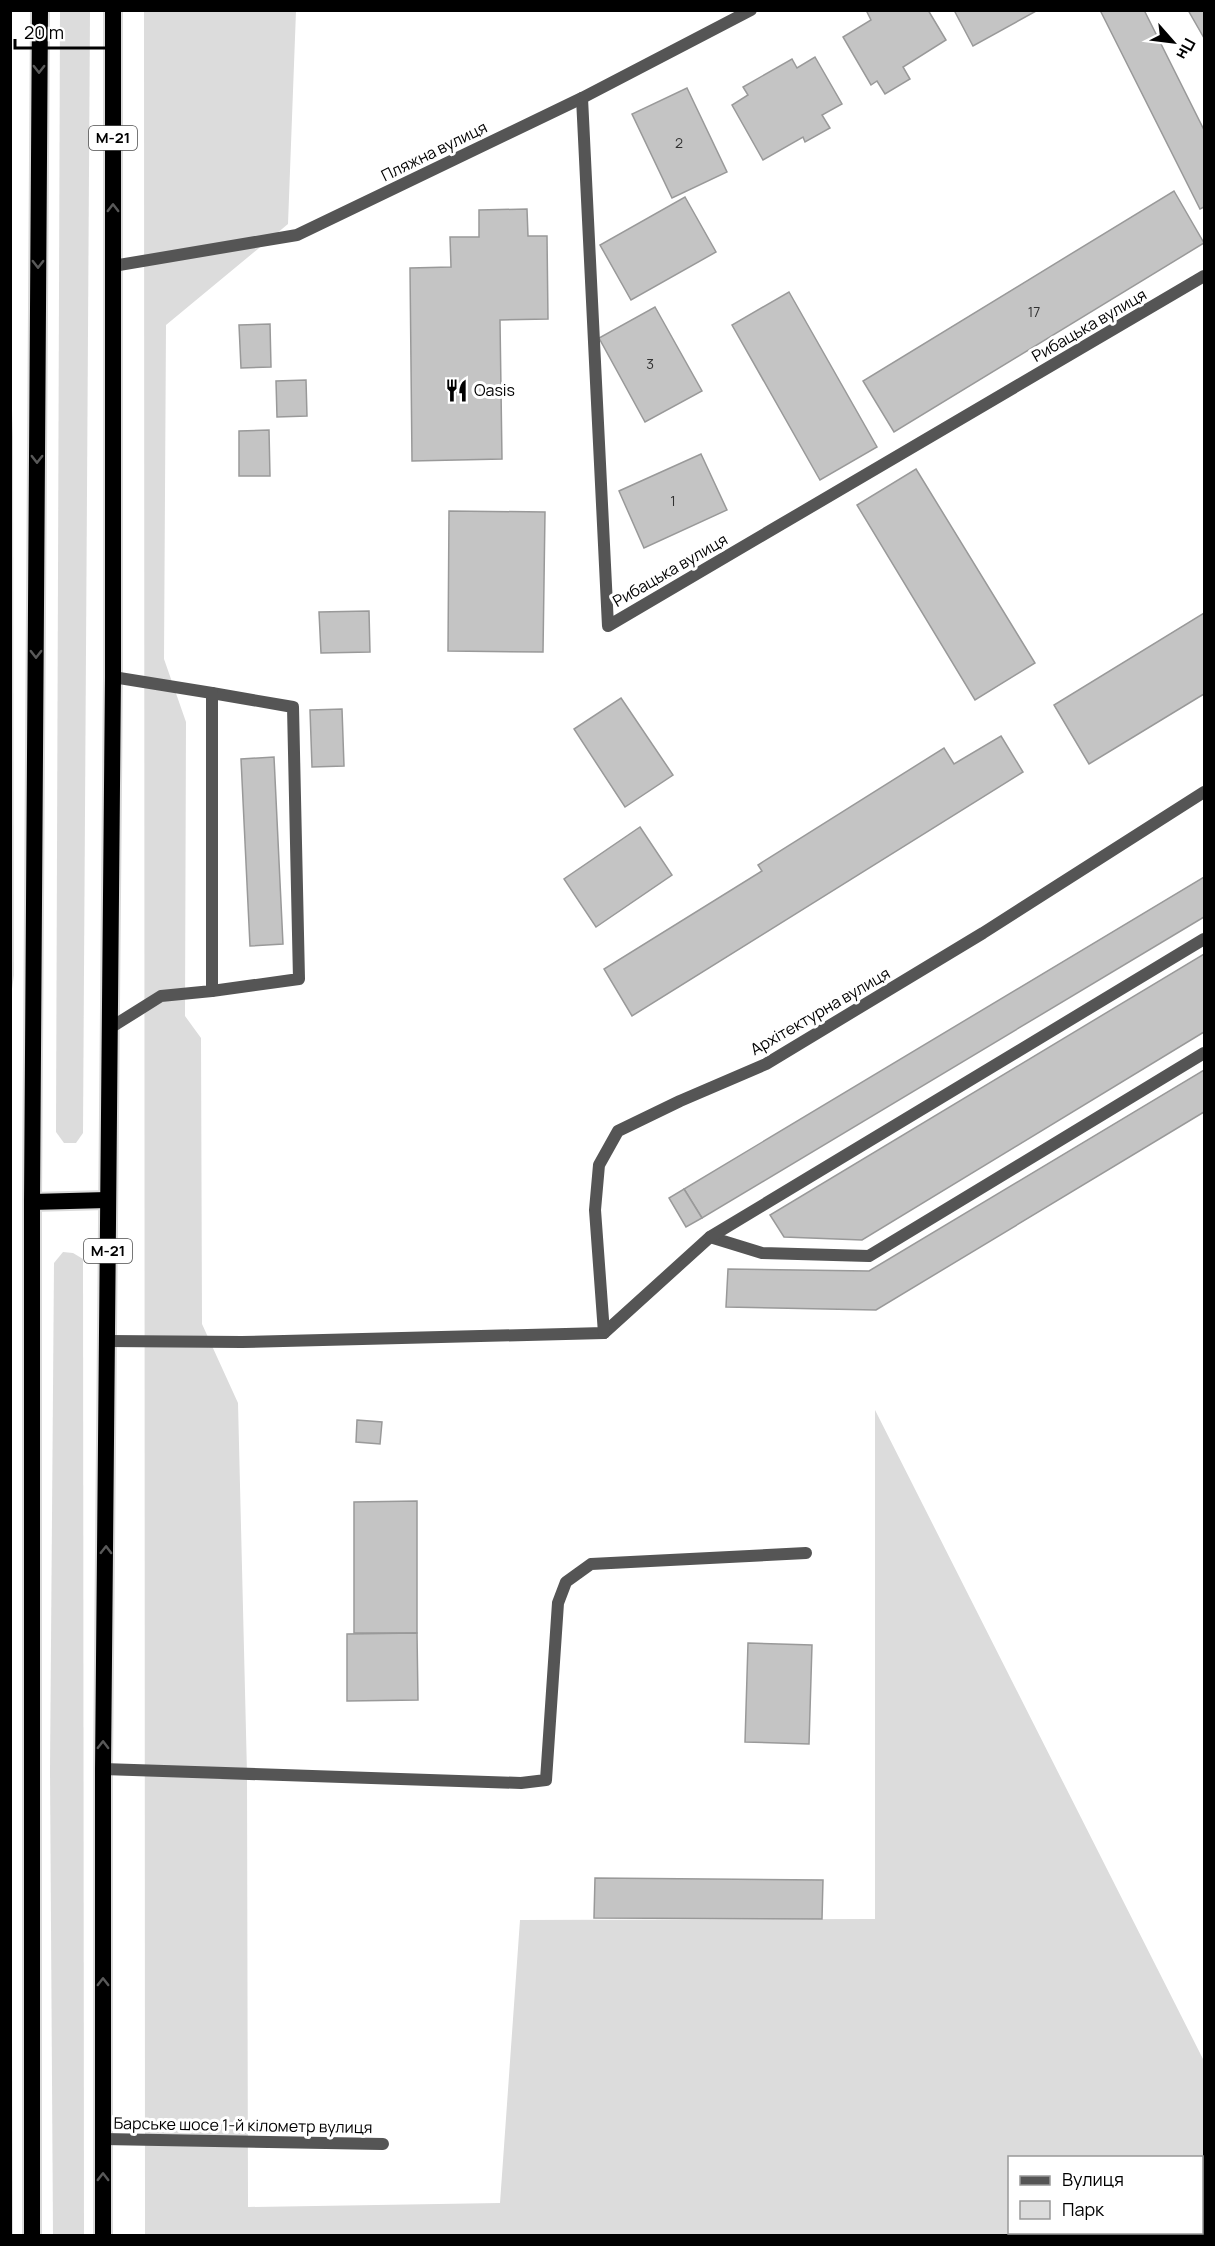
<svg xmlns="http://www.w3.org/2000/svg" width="1215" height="2246" viewBox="0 0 1215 2246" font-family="Manrope,sans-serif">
<rect width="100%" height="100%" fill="#fff"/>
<g fill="#dcdcdc" fill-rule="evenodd">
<path d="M 90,11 L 83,1133 L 76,1143 L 64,1143 L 56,1132 L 60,11 Z"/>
<path d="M 144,11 L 296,11 L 288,224 L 166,325 L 164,659 L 186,722 L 185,1016 L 201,1038 L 202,1324 L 238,1403 L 247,1773 L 248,2207 L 500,2203 L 520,1920 L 875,1919 L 875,1410 L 1204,2061 L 1204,2235 L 145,2235 ZM 1010,2158 L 1202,2158 L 1202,2232 L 1010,2232 Z"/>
<path d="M 11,384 L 13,437 L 14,975 L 11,996 Z"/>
<path d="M 63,1252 L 73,1253 L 83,1259 L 84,2236 L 53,2235 L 50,1771 L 54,1263 Z"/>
<path d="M 10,1641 L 13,2235 L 13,2236 L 10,2235 Z"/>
</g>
<g fill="#c4c4c4" stroke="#999" stroke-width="1.5">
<path d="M 928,10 L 946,40 L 903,67 L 910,79 L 885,94 L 877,81 L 871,85 L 843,37 L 871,20 L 866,10 Z"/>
<path d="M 954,10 L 1038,10 L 973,46 Z"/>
<path d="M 1100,10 L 1144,10 L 1204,130 L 1204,207 L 1200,209 Z"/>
<path d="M 1188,10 L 1204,10 L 1204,38 Z"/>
<path d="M 815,57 L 842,104 L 822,115 L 830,128 L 805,142 L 803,137 L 763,160 L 732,105 L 748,95 L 743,87 L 792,59 L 797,68 Z"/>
<path d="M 687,88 L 727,172 L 672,198 L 632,114 Z"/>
<path d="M 1174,191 L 1204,243 L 894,432 L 863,381 Z"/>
<path d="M 685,197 L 716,252 L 631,300 L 600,245 Z"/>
<path d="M 527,209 L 528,236 L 547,236 L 548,319 L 500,320 L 502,459 L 412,461 L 410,268 L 451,267 L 450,237 L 479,237 L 479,210 Z"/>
<path d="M 789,292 L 877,447 L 820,480 L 732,325 Z"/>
<path d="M 655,307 L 702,391 L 645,422 L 599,338 Z"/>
<path d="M 270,324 L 271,367 L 241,368 L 239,325 Z"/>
<path d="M 306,380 L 307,416 L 277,417 L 276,381 Z"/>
<path d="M 269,430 L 270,476 L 239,476 L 239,431 Z"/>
<path d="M 701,454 L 727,510 L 644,548 L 619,491 Z"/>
<path d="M 916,469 L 1035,663 L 975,700 L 857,505 Z"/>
<path d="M 449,511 L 545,512 L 543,652 L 448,651 Z"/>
<path d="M 369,611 L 370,652 L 321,653 L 319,612 Z"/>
<path d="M 1204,613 L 1204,694 L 1089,764 L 1054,705 Z"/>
<path d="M 621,698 L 673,775 L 625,807 L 574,729 Z"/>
<path d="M 342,709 L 344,766 L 312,767 L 310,710 Z"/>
<path d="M 1001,736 L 1023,772 L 632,1016 L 604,969 L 762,871 L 758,865 L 944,748 L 954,764 Z"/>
<path d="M 274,757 L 283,944 L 250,946 L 241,759 Z"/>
<path d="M 640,827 L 672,875 L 596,927 L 564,879 Z"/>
<path d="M 1204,877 L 1204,917 L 702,1218 L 684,1189 Z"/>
<path d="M 1204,954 L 1204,1032 L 862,1240 L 784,1237 L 770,1215 Z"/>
<path d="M 1204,1070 L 1204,1112 L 876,1310 L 726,1307 L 728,1269 L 869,1271 Z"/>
<path d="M 684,1189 L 702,1218 L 686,1227 L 669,1198 Z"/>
<path d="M 357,1420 L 382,1422 L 380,1444 L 356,1442 Z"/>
<path d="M 417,1501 L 417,1633 L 354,1633 L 354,1502 Z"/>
<path d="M 417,1633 L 418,1700 L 347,1701 L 347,1634 Z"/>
<path d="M 748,1643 L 812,1645 L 809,1744 L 745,1742 Z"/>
<path d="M 595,1878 L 823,1880 L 822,1919 L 594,1918 Z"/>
</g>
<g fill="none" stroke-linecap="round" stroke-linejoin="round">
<defs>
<g id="trunk">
<path d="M 32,1202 L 107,1200"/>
<path d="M 32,2236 L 32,1202 L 40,10"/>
<path d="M 103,2236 L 103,1769 L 113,677 L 113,10"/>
</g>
</defs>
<use href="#trunk" stroke="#dbdbdb" stroke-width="20"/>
<g stroke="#555" stroke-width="12">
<path d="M 212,693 L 293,707 L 299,979 L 212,991"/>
<path d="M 110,1028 L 161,996 L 212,991 L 212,693 L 113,677"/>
<path d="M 710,1237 L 762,1253 L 869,1256 L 1204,1053"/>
<path d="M 108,1341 L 242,1342 L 604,1333 L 710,1237 L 1204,939"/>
<path d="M 103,1769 L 521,1783 L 546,1780 L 558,1603 L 566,1582 L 591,1564 L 806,1553"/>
<path d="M 103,2139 L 383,2144"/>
</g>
<g stroke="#555" stroke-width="12">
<path d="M 582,98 L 608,626 L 1204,276"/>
<path d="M 113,266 L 297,235 L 582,98 L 751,10"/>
<path d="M 604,1333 L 595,1210 L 599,1165 L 618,1131 L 680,1101 L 766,1064 L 983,933 L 1204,792"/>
</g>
<use href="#trunk" stroke="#000" stroke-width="16"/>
</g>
<defs><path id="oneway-chevron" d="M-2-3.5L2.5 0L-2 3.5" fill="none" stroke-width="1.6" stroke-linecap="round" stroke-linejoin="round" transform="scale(1.5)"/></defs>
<g stroke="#595959">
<use href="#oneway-chevron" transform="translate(39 69) rotate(90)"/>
<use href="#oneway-chevron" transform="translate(113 208) rotate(-90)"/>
<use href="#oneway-chevron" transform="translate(38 264) rotate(90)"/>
<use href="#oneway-chevron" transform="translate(37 459) rotate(90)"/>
<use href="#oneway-chevron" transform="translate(36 654) rotate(90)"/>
<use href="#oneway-chevron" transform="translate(106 1550) rotate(-89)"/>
<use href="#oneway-chevron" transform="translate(103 1745) rotate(-89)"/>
<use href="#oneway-chevron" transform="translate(103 1982) rotate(-90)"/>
<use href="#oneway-chevron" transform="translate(103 2177) rotate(-90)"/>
</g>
<defs>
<symbol id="restaurant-bare" viewBox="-9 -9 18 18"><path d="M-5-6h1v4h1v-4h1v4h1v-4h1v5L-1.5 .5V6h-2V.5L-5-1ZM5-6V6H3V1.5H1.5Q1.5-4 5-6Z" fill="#000" stroke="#fff" stroke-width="2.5" paint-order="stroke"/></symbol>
</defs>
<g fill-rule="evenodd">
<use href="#restaurant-bare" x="440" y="374" width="33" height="33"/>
</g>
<g text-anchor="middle" stroke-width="6" stroke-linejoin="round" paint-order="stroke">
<g font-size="14" fill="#313131">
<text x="679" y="148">2</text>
<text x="1034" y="317">17</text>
<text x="650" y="369">3</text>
<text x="673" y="506">1</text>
</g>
<g fill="#fff" stroke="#4c4c4c" stroke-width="1.5">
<rect x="89" y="126" width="48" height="24" rx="4.5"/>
<rect x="84" y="1239" width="48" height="24" rx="4.5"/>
</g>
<g font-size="15" font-weight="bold" fill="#000">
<text x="113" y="143">М-21</text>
<text x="108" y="1256">М-21</text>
</g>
<g font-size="16" fill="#000" stroke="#fff">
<text transform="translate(434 151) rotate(-26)" y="6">Пляжна вулиця</text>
<text transform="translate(1089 325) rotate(-30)" y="6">Рибацька вулиця</text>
<text transform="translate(670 570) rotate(-30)" y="6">Рибацька вулиця</text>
<text transform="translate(820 1011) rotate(-30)" y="6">Архітектурна вулиця</text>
<text transform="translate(243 2125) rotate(1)" y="6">Барське шосе 1-й кілометр вулиця</text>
</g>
<g font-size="16" fill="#000" stroke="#fff" text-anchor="start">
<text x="474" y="396">Oasis</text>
</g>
</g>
<rect width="1215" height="2246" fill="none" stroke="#000000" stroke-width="24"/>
<rect x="1008" y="2156" width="195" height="78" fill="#ffffff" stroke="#999999" stroke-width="1.5"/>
<rect x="1020" y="2176" width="30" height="9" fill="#555555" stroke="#999999" stroke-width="1.5"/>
<text x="1062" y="2186" font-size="18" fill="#000000">Вулиця</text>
<rect x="1020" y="2201" width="30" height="18" fill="#dcdcdc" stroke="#999999" stroke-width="1.5"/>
<text x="1062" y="2216" font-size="18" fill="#000000">Парк</text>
<g transform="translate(1173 42) rotate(118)" stroke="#ffffff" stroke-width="4.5" paint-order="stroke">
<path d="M0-4.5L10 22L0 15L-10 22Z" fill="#000000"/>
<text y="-9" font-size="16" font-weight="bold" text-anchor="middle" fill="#000000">Пн</text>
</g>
<path d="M15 39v9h104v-9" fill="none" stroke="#000000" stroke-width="3"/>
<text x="24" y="39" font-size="18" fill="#000000" stroke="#ffffff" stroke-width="4.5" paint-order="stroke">20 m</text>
</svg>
